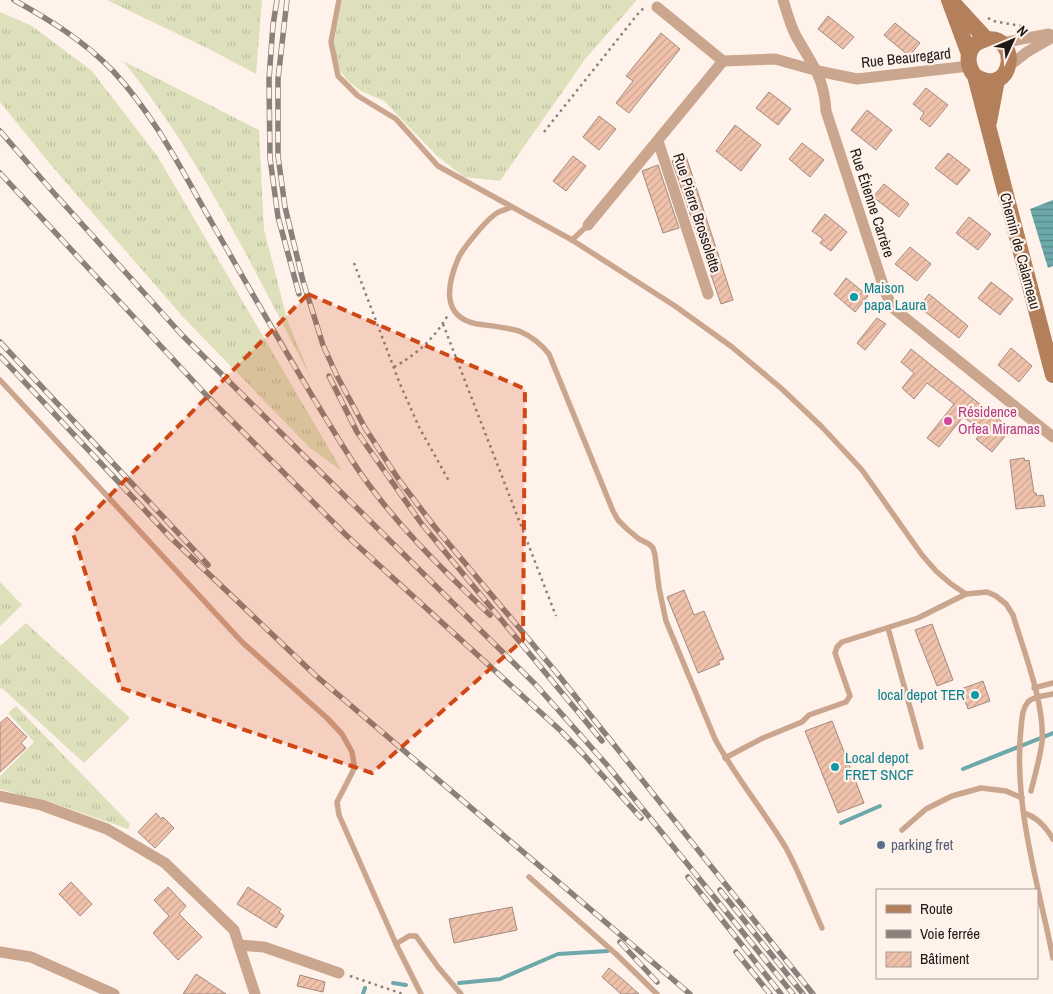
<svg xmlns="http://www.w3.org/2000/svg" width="1053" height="994" viewBox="0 0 1053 994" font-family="'Archivo Narrow',sans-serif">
<defs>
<pattern id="grass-tufts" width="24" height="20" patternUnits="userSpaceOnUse" patternTransform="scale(1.25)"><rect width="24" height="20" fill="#dde0bb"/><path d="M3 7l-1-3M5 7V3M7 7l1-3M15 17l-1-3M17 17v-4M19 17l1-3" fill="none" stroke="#bdc0a0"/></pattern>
<pattern id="water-rules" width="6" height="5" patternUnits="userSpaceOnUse" patternTransform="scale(1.25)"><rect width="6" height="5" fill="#6da8aa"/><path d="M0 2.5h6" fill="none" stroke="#598889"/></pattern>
<pattern id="building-hatch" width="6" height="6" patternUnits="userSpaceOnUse" patternTransform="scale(1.25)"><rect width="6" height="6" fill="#f0c2ab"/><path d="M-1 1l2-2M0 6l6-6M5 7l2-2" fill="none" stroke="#cea692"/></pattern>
</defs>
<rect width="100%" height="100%" fill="#fff2eb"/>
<g fill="url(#grass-tufts)">
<path d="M 107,0 L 262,0 L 256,74 L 209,49 Z"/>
<path d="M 342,0 L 637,0 L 586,58 L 500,181 L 464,177 L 436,155 L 384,101 L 361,91 L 347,80 L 335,64 L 334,43 Z"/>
<path d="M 0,12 L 32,26 L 92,71 L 158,157 L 342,471 L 310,448 L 183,317 L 50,164 L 0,102 Z"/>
<path d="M 123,61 L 259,130 L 264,230 L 288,322 L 311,378 C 253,269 201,157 123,61 Z"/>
<path d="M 0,582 L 22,605 L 0,626 Z"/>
<path d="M 26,623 L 130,718 L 84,763 L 2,688 L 0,689 L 0,646 Z"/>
<path d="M 16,706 L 130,824 L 128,829 L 62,806 L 0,789 L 0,776 L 34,742 L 8,713 Z"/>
</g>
<path fill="url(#water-rules)" d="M 1053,200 L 1053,266 L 1048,268 L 1030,209 Z"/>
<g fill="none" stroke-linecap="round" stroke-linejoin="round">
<g stroke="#6da8aa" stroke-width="4">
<path d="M 963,769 L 1053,733"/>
<path d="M 841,823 L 880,806"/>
<path d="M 393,983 L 406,985"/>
<path d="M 459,983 L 500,979 L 558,954 L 608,951"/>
<path d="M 363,994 L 365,988"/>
</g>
</g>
<g fill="url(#building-hatch)" stroke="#9f8b81">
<path d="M 828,16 L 854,37 L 843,49 L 818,29 Z"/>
<path d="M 895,23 L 920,43 L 909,56 L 884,35 Z"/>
<path d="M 661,33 L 680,49 L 629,113 L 616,103 L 633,81 L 626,76 Z"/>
<path d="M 926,88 L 948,105 L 930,127 L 920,119 L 924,113 L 913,104 Z"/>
<path d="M 769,92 L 791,109 L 778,125 L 756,108 Z"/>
<path d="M 867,110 L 892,130 L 876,150 L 851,130 Z"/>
<path d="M 599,116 L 616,129 L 599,150 L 583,137 Z"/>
<path d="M 735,125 L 761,145 L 741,171 L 716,151 Z"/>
<path d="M 802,143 L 824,160 L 810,177 L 789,159 Z"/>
<path d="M 948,153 L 970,170 L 957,185 L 935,168 Z"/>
<path d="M 573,156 L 586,166 L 566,191 L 553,181 Z"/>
<path d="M 686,156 L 733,300 L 721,304 L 672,161 Z"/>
<path d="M 658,165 L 679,228 L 663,233 L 642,171 Z"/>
<path d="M 884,184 L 909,204 L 899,217 L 873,197 Z"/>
<path d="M 825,214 L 847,232 L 831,251 L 820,243 L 823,239 L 812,231 Z"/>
<path d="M 969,217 L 991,234 L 978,250 L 956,233 Z"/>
<path d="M 910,247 L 931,264 L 917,281 L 895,264 Z"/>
<path d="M 846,278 L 868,296 L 855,312 L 834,294 Z"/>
<path d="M 991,282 L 1013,299 L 1000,315 L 978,298 Z"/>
<path d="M 929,294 L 968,326 L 959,338 L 919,307 Z"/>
<path d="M 877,318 L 886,324 L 865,350 L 857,343 Z"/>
<path d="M 1011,348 L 1032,366 L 1019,382 L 998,365 Z"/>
<path d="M 911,349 L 1011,429 L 992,452 L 976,439 L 983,431 L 963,417 L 939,447 L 927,438 L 954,404 L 927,383 L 914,399 L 902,388 L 914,373 L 901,362 Z"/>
<path d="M 1024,458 L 1025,461 L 1029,460 L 1034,493 L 1036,493 L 1037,496 L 1043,495 L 1045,506 L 1016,509 L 1010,460 Z"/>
<path d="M 684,590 L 694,615 L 704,611 L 724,659 L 718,661 L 720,664 L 698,673 L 667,597 Z"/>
<path d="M 932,624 L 953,680 L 937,686 L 915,630 Z"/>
<path d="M 983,681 L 990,701 L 968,709 L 961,689 Z"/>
<path d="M 7,717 L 27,737 L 21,743 L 26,748 L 0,772 L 0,723 Z"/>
<path d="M 832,721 L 864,803 L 838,813 L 805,731 Z"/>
<path d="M 156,813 L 161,819 L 163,817 L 174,828 L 155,848 L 138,832 Z"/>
<path d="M 71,882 L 92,904 L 80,916 L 59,894 Z"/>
<path d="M 168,887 L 186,906 L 179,914 L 202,937 L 178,960 L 153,933 L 169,916 L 154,900 Z"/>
<path d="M 248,887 L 281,909 L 279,912 L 284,916 L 276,928 L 237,904 Z"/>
<path d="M 512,907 L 517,930 L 454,943 L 449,919 Z"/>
<path d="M 609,968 L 627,983 L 639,994 L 621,994 L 602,977 Z"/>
<path d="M 196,974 L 226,994 L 183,994 Z"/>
<path d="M 300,975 L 325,982 L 323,992 L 297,986 Z"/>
</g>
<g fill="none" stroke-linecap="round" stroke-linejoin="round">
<g stroke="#8c827d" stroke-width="2.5" stroke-dasharray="2.5 4" stroke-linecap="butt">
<path d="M 988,18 L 993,21 L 1021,26"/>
<path d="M 544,132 L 641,10 L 646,8"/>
<path d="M 354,263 L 400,384 L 419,427 L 449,481"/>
<path d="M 443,324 L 556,616"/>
<path d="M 394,367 C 417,354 434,339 448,315"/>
<path d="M 350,976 L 403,994"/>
</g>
<g stroke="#cba68e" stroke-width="5.5">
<path d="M 339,0 L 331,42 L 338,76 L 358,96 L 396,119 L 438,166 L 572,240 L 675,306 L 732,347 L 782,389 L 822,427 L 862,470 L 922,555 L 936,571 L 951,584 L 966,594 L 987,592 L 996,596 L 1006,604 L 1013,615 C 1024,652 1045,704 1042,742 C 1040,758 1035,775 1031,791"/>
<path d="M 512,207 C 507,209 502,210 497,213 C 487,219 462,249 458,259 C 447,285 441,317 477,324 C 491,326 505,327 519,331 C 531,336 541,344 549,354 L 613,511 L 618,520 L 627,529 L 639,539 L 649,544 L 653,548 L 655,555 L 659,588 L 666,621 L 715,739 C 736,778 764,811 786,848 C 800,874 810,901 822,928"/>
<path d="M 572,240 L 588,225"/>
<path d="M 0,380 L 242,642 L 327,718 L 342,734 L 352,752 L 354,765 L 353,771 L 337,802 L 339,815 L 396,944 L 421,994"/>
<path d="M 888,628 L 921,747"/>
<path d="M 1034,688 L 1053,683"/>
<path d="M 1053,694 C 1045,696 1034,696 1028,702 C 1022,709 1022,719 1021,728 C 1013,804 1038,883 1053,958"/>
<path d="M 725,758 L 763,738 L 802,722 L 809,715 L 846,702 L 850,696 L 835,653 L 837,647 L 842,642 L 918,618 L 966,594"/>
<path d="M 1024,813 C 1037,817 1046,827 1053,839"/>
<path d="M 902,830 L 926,809 L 952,796 L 981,788 L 1006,791 L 1022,798"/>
<path d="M 529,877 L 616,954 L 657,994"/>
<path d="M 396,944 L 409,936 L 416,936 L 438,967 L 461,994"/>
</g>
<g stroke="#cba68e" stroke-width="11">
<path d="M 783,0 C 787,12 790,25 796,36 C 812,65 824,76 826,111 L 886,294 L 893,308 L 1053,437"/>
<path d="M 657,7 L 723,61 L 775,59 L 818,71 L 857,79 L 969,66"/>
<path d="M 1001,43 L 1049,34"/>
<path d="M 1009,66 L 1027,52 L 1053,37"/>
<path d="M 658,141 L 708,294"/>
<path d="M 588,225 L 723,61"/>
<path d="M 0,796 L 41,805 L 107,829 L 165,863 L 234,930 L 255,994"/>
<path d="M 239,945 L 264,947 L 339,973"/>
<path d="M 0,952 L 31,957 L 114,994"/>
</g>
<g stroke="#b4805b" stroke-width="16">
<path d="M 949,0 L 969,54"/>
<path d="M 954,4 L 986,39"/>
<path d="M 975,76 C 1014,100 1022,32 984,40 C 966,44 965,64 975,76 L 1053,375"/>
<path d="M 989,122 L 997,80"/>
</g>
<defs>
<g id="rail">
<path d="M 14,0 C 50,20 84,41 113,71 C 155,116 182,171 212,223 C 257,302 302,382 351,459 C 389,518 439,566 490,615"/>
<path d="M 277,0 L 273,25 L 269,79 L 270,158 L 278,217 L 299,294"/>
<path d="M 287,0 L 278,79 L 278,156 L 285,207 L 303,281 L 323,345 L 336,374 L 365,428 L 399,480 L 434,526 L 556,672 L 813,994"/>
<path d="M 0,131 L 53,192 L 182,335 L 536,685 L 607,765 L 793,994"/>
<path d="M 0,173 L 209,398 L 347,536 L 561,731 L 584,755 L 641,818"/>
<path d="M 0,342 L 208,565"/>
<path d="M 0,356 L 171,538 L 315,675 L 690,994"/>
<path d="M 329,376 L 357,432 L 421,523 L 602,741"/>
<path d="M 688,877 L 781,994"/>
<path d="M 720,890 L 803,994"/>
<path d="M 620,942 L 657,982"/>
<path d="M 736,952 L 770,994"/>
</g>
</defs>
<use href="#rail" stroke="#8a817b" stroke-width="5.5"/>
<use href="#rail" stroke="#fff2eb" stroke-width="4" stroke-dasharray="11" stroke-linecap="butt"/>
</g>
<path fill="#cf4816" fill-opacity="0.2" stroke="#cf4816" stroke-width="4" stroke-dasharray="10 6" stroke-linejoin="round" d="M 308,294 L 525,389 L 523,640 L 372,773 L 121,688 L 73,533 Z"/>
<g fill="#0f9aa8" stroke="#fff2eb" stroke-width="2">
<circle cx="854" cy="297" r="5"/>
<circle cx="975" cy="695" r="5"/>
<circle cx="835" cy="767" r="5"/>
</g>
<circle fill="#d1479c" stroke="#fff2eb" stroke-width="2" cx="948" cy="421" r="5"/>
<circle fill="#5c6f8a" stroke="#fff2eb" stroke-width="2" cx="881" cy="845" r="5"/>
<g text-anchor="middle" stroke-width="4.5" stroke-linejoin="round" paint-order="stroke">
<g font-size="15" fill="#201915" stroke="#fff2eb">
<text transform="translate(906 58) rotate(-6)" y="5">Rue Beauregard</text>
<text transform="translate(872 203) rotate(72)" y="5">Rue Étienne Carrère</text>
<text transform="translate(697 213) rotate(72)" y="5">Rue Pierre Brossolette</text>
<text transform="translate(1020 251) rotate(75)" y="5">Chemin de Calameau</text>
</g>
<g font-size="15" fill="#0d838f" stroke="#fff2eb" text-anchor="start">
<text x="864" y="293">Maison<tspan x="864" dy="17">papa Laura</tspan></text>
<text x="965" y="700" text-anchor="end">local depot TER</text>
<text x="845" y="763">Local depot<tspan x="845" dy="17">FRET SNCF</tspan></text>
</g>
<g font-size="15" fill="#b23c85" stroke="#fff2eb" text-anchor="start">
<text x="958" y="417">Résidence<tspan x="958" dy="17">Orfea Miramas</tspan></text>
</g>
<g font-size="15" fill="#4e5e75" stroke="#fff2eb" text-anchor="start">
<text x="891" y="850">parking fret</text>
</g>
</g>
<rect x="876" y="889" width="162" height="90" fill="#fff2eb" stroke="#a69b95"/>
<rect x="886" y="905" width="25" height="8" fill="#b4805b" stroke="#a69b95"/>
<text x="920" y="914" font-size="15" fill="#201915">Route</text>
<rect x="886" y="930" width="25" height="8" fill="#8a817b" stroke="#a69b95"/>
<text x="920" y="939" font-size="15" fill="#201915">Voie ferrée</text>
<rect x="886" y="952" width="25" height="15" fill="url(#building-hatch)" stroke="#a69b95"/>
<text x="920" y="964" font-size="15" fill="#201915">Bâtiment</text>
<g transform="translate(1013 40) rotate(46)" stroke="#fff2eb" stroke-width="4" paint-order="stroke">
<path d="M0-4L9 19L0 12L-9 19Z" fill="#201915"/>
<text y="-8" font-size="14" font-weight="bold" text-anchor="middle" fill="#201915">N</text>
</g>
</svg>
